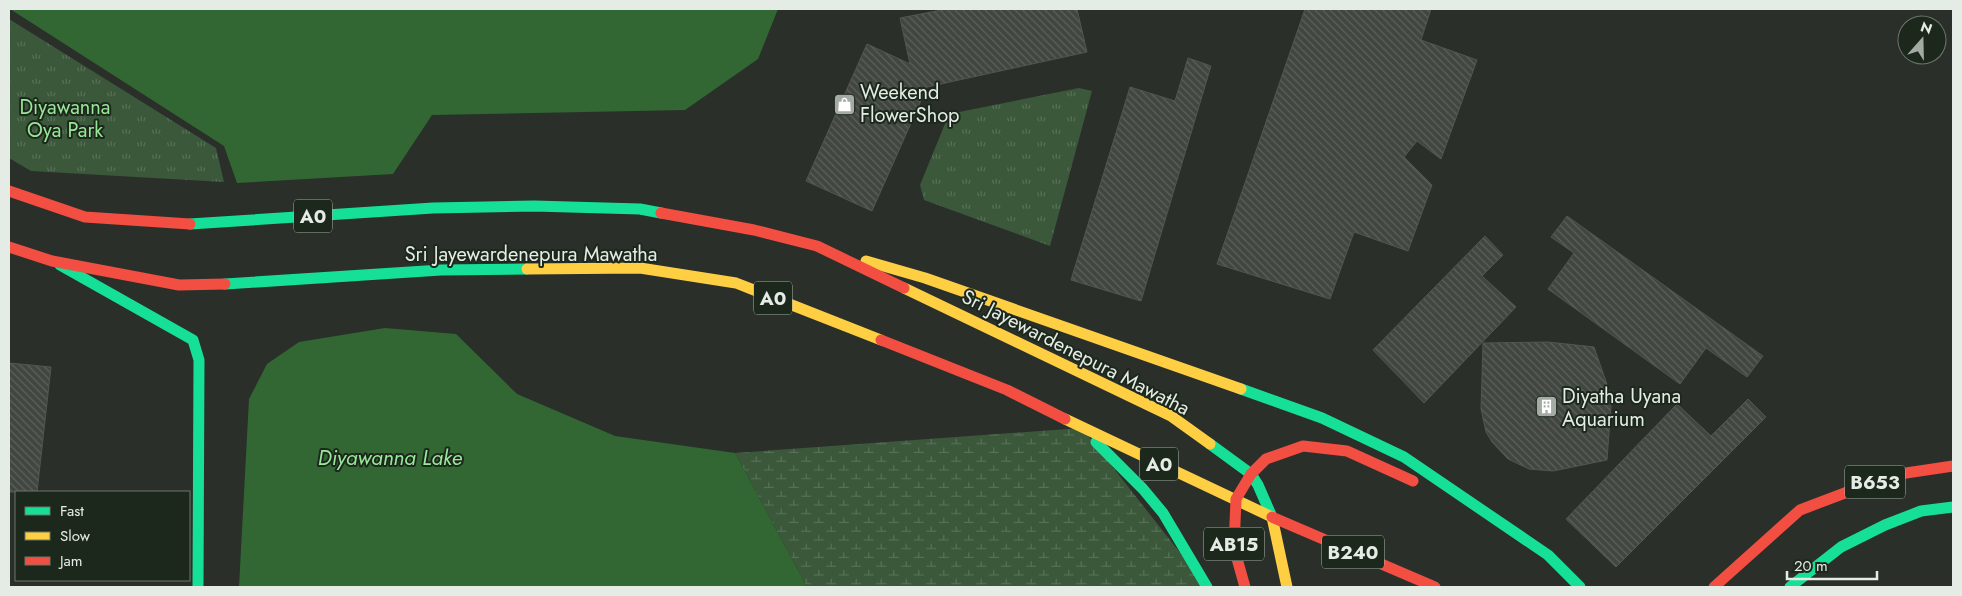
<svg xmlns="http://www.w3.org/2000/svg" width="1962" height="596" viewBox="0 0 1962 596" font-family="Jost,sans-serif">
<defs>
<pattern id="wetland-marsh" width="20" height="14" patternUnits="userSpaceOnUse" patternTransform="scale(1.25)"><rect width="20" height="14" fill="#3b583b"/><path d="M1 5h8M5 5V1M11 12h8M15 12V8" fill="none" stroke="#577057"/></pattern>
<pattern id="park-tufts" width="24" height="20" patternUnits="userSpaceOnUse" patternTransform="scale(1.25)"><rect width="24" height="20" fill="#3b583b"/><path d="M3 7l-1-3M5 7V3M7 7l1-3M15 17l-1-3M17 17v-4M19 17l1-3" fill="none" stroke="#577057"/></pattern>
<pattern id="building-back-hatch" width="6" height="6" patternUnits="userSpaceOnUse" patternTransform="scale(1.25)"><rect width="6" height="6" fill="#414641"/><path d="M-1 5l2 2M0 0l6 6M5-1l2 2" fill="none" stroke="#5c615c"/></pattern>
</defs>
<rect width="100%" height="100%" fill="#2a2f2a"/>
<path fill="url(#wetland-marsh)" d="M 1082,428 L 1207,587 L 807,587 L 735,453 Z"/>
<g fill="url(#park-tufts)">
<path d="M 9,19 L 216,148 L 224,182 L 31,171 L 9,158 Z"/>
<path d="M 1079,88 L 1092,91 L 1050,246 L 924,200 L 920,185 L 949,114 Z"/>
</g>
<g fill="#326734">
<path d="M 10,9 L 778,9 L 758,59 L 685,110 L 432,115 L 393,174 L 237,183 L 224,146 Z"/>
<path d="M 385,328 L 456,334 L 517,394 L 615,436 L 735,453 L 807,587 L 239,587 L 249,399 L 267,364 L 299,342 Z"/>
</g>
<g fill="url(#building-back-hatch)" stroke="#525652">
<path d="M 947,9 L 1077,9 L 1087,52 L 927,87 L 872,211 L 806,181 L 867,44 L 910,64 L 900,18 Z"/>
<path d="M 1305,9 L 1431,9 L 1421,40 L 1477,60 L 1441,159 L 1417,141 L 1404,157 L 1432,185 L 1408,251 L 1354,232 L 1330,299 L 1217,264 Z"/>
<path d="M 1188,58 L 1211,66 L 1141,301 L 1071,280 L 1130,87 L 1175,101 Z"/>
<path d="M 1567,216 L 1763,356 L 1747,377 L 1706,348 L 1680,384 L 1548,289 L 1574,253 L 1551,237 Z"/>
<path d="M 1485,236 L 1503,255 L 1482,276 L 1516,307 L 1424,403 L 1373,350 Z"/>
<path d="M 1548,342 L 1594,347 L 1610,393 L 1611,405 L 1607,460 L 1553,471 L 1529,469 L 1508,459 L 1492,442 L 1486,432 L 1481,409 L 1483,343 Z"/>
<path d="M 9,363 L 51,367 L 37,492 L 9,492 Z"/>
<path d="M 1748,399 L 1766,417 L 1616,567 L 1566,519 L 1677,404 L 1711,436 Z"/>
</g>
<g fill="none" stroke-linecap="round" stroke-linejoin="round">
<g stroke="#16e098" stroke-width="11">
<path d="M 190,224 L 433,208 L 534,206 L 640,209 L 661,213"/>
<path d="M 60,265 L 193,340 L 199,360 L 198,587"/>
<path d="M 225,284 L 441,270 L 527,269"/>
<path d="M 1241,389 L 1322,418 L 1404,457 L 1548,555 L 1580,587"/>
<path d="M 1096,442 L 1143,489 L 1163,513 L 1207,587"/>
<path d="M 1210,444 L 1251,474 L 1258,485 L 1272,517"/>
<path d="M 1790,587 L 1841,547 L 1885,525 L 1921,511 L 1953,507"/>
</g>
<g stroke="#ffcf43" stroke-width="11">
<path d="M 866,261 L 925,278 L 1241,389"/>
<path d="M 527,269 L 640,268 L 736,283 L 881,340"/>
<path d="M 904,288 L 1171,416 L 1210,444"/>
<path d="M 1065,419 L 1272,517"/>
<path d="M 1272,517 L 1287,587"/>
</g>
<g stroke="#f24e42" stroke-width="11">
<path d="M 9,191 L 85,217 L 190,224"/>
<path d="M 661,213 L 754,230 L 817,246 L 904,288"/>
<path d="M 9,247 L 52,261 L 179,285 L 225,284"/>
<path d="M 881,340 L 1007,390 L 1065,419"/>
<path d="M 1272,517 L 1435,587"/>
<path d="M 1245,587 L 1234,548 L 1236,499 L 1251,474 L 1266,459 L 1303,446 L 1347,451 L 1413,481"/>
<path d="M 1714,587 L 1800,510 L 1858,488 L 1906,473 L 1953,466"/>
</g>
</g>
<defs>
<symbol id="shop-square" viewBox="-11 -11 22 22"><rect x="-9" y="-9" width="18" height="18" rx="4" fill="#a4aaa4" stroke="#1d281d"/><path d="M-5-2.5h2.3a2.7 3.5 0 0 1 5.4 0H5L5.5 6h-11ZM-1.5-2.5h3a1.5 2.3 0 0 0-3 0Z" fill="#fff"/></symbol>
<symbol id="building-square" viewBox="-11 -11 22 22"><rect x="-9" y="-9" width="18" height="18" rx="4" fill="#a4aaa4" stroke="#1d281d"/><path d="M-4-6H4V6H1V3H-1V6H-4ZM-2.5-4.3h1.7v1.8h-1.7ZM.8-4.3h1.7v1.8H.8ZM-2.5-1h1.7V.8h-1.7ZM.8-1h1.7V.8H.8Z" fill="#fff"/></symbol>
</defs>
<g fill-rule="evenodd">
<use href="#shop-square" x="832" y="92" width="25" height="25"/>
<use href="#building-square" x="1534" y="394" width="25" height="25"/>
</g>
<g text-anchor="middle" stroke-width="4" stroke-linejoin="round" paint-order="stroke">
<g fill="#1d281d" stroke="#a9b1a9" stroke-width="1">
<rect x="294" y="199.5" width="38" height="33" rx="4"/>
<rect x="754" y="281.5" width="38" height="33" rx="4"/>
<rect x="1140" y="447.5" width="38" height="33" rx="4"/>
<rect x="1845" y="465.5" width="60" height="33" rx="4"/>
<rect x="1204" y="527.5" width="60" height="33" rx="4"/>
<rect x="1322" y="535.5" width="62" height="33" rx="4"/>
</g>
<g font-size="19" font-weight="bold" fill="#e5ece5">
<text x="313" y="223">A0</text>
<text x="773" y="305">A0</text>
<text x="1159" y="471">A0</text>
<text x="1875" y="489">B653</text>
<text x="1234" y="551">AB15</text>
<text x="1353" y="559">B240</text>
</g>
<g font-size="20" fill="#e5ece5" stroke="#1d281d" text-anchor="start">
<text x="860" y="99">Weekend<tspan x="860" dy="23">FlowerShop</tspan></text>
<text x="1562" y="403">Diyatha Uyana<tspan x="1562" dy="23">Aquarium</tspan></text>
</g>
<g font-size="20" fill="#97e797" stroke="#1d281d">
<text x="65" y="114">Diyawanna<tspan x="65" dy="23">Oya Park</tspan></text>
</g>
<g font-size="20" fill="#e5ece5" stroke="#1d281d">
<text x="531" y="261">Sri Jayewardenepura Mawatha</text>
<text transform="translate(1076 352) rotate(27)" y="7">Sri Jayewardenepura Mawatha</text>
</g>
<g font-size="21" font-style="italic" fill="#98e999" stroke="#1d281d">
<text x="390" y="465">Diyawanna Lake</text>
</g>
</g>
<rect width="1962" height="596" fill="none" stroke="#e5ece5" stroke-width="20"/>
<rect x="15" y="491" width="175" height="90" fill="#1d281d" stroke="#6d766d"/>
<rect x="25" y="507" width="25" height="8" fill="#16e098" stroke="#6d766d"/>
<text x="60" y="516" font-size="15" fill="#e5ece5">Fast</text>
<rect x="25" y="532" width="25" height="8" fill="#ffcf43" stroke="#6d766d"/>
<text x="60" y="541" font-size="15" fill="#e5ece5">Slow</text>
<rect x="25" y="557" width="25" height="8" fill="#f24e42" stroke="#6d766d"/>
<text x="60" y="566" font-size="15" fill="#e5ece5">Jam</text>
<g transform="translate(1922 40) rotate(20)"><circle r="24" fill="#1d281d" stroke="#6d766d"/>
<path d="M0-4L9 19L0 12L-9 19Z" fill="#a4aaa4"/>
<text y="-8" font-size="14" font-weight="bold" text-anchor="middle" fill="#e5ece5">N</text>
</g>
<path d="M1787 571v8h90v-8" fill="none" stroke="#e5ece5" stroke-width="2.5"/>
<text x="1794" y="571" font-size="15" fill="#e5ece5" stroke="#1d281d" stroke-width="4" paint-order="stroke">20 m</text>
</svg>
